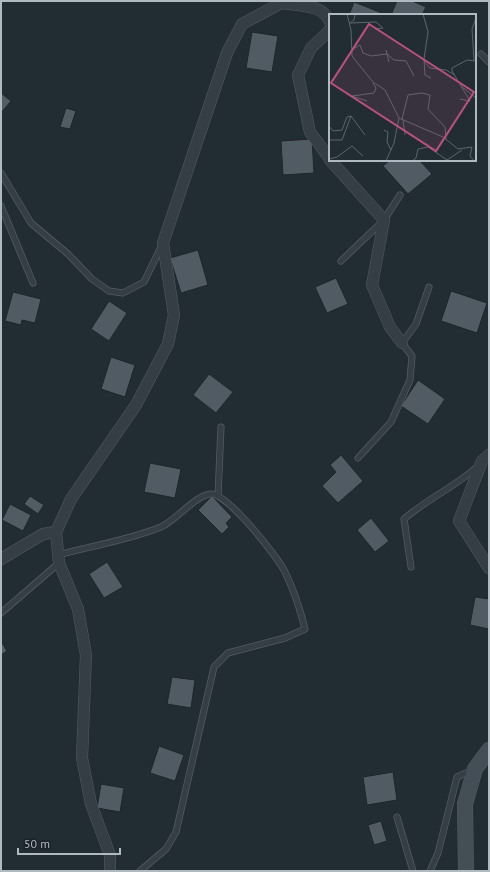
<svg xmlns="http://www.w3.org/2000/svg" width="490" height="872" viewBox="0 0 490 872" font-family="'PT Sans',sans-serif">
<rect width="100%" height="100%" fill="#222d33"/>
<g fill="#505b64" stroke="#1d252b">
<path d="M 397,1 L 412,1 L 426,7 L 422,15 L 391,15 Z"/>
<path d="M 354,2 L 382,13 L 381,15 L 349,15 Z"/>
<path d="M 252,32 L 278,36 L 272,72 L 246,68 Z"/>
<path d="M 1,93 L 11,101 L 1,113 Z"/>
<path d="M 66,108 L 76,111 L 70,129 L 60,127 Z"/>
<path d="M 312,139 L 314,173 L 283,175 L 281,141 Z"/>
<path d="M 390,160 L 419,160 L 432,174 L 408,194 L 383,166 Z"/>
<path d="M 198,250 L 208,285 L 181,293 L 170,258 Z"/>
<path d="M 336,278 L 348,304 L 327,313 L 315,287 Z"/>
<path d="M 451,291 L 487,303 L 477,333 L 441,321 Z"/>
<path d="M 13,292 L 41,299 L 35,323 L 22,320 L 21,325 L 5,321 Z"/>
<path d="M 109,301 L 127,313 L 109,341 L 91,329 Z"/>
<path d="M 111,357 L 135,365 L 125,397 L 101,389 Z"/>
<path d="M 209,374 L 233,392 L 216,413 L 193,395 Z"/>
<path d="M 418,380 L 445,399 L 428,424 L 401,406 Z"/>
<path d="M 341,455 L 363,481 L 338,503 L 322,486 L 336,472 L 330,465 Z"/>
<path d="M 150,463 L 181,469 L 175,498 L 144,492 Z"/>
<path d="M 30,496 L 44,505 L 38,514 L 24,504 Z"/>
<path d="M 212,496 L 232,517 L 226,523 L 229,527 L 222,534 L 198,510 Z"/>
<path d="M 10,504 L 31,515 L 23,531 L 2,520 Z"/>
<path d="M 371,518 L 389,541 L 375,552 L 357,530 Z"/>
<path d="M 107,562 L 123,587 L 104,598 L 89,574 Z"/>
<path d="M 475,597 L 489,599 L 489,629 L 470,625 Z"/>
<path d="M 1,641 L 7,651 L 1,655 Z"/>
<path d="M 172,677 L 195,680 L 191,708 L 167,704 Z"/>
<path d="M 159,746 L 184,755 L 175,781 L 150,773 Z"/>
<path d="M 393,772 L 397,800 L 367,805 L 363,777 Z"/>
<path d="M 101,784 L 124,788 L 120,812 L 97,808 Z"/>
<path d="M 381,821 L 387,841 L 374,845 L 368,825 Z"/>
</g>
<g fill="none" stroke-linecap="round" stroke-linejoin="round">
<defs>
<g id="lane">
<path d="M 481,54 L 489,62"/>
<path d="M 1,173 L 31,223 L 68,254 L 92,279 L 109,291 L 123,293 L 144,282 L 162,245"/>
<path d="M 1,206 L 33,283"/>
<path d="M 341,261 L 384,220 L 400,195"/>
<path d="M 358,458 L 391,422 L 410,380 L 412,356 L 402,343 L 416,324 L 429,287"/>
<path d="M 218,496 L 221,427"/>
<path d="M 58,555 C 91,546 129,540 161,527 C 175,521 197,494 211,494 C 227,493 278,557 285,572 C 294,590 300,609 305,629 L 285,638 L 228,653 L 214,667 L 176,832 L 166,849 L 140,871"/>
<path d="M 411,567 L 404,519 C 427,499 455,487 478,466"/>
<path d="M 1,613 L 59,563"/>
<path d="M 397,817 L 413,871"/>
<path d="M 430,871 L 438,853 L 457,777 L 473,770"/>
</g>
<g id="street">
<path d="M 282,3 C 299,6 323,4 330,22"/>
<path d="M 330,30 L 311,48 L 298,75 L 310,132 L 330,159"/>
<path d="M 330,160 L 384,220 L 372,285 L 390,327 L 402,343"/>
<path d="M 489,455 L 482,461 L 459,521 L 489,568"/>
<path d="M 1,559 L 43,534 L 56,532"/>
<path d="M 110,871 L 110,855 L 91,804 L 82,758 L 86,655 L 78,609 L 59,563 L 56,532 L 71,499 L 136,405 L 168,344 L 174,315 L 163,243 L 227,53 L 242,24 L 285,1"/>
</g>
<path id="secondary" d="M 466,871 L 465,804 L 475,769 L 489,750"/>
</defs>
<use href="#lane" stroke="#535c62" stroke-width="7"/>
<use href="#street" stroke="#535c62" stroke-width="12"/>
<use href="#secondary" stroke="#535c62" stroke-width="16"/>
<use href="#lane" stroke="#353e44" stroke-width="5.5"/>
<use href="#street" stroke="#353e44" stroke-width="11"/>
<use href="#secondary" stroke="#444e56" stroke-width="15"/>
</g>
<g transform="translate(329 14)">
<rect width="147" height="147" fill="#222d33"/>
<path fill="none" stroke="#5a656c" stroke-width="1" d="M 18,0 L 22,16 L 23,42 L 44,68 L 56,76 L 70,104 L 114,123 L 129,135 L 143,133 L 141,142 L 145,147M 26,0 L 25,6 L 21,9 L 47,8 L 54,14 L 46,15M 94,0 L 99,18 L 95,45 L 96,61 L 102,64M 24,35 L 31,31 L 34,39 L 42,42 L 58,40 L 65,46 L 77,47 L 85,62M 57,36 L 60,48M 145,46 L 143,15 L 147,4M 95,47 L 101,54 L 117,56 L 126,61M 147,47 L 138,46 L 123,54 L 123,57 L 132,72 L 147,84M 131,85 L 141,87 L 132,72M 38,87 L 23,82 L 45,79 L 47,74 L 44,69M 22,102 L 36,121M 73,105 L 79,81 L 93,79 L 101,81 L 99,95 L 116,113 L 117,125M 74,106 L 76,121M 0,112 L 4,117 L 13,116 L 18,103 L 22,102 L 13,126 L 0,126M 55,116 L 59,118 L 58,128 L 62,136M 0,145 L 8,143 L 23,132 L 34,142M 57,147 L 65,129 L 70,104M 83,147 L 87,144 L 89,135 L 99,133 L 118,146 L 133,136"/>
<path fill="#bb507f" fill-opacity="0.15" stroke="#bb507f" stroke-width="2" d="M 40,10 L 145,78 L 107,137 L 2,69 Z"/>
<rect width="147" height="147" fill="none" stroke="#afb9c1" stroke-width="2"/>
</g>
<rect width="490" height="872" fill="none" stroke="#afb9c1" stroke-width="4"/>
<path d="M18 848v6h102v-6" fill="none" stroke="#afb9c1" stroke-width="2"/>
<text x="24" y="848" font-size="12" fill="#afb9c1" stroke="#1b2329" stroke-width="3" paint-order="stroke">50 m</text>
</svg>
